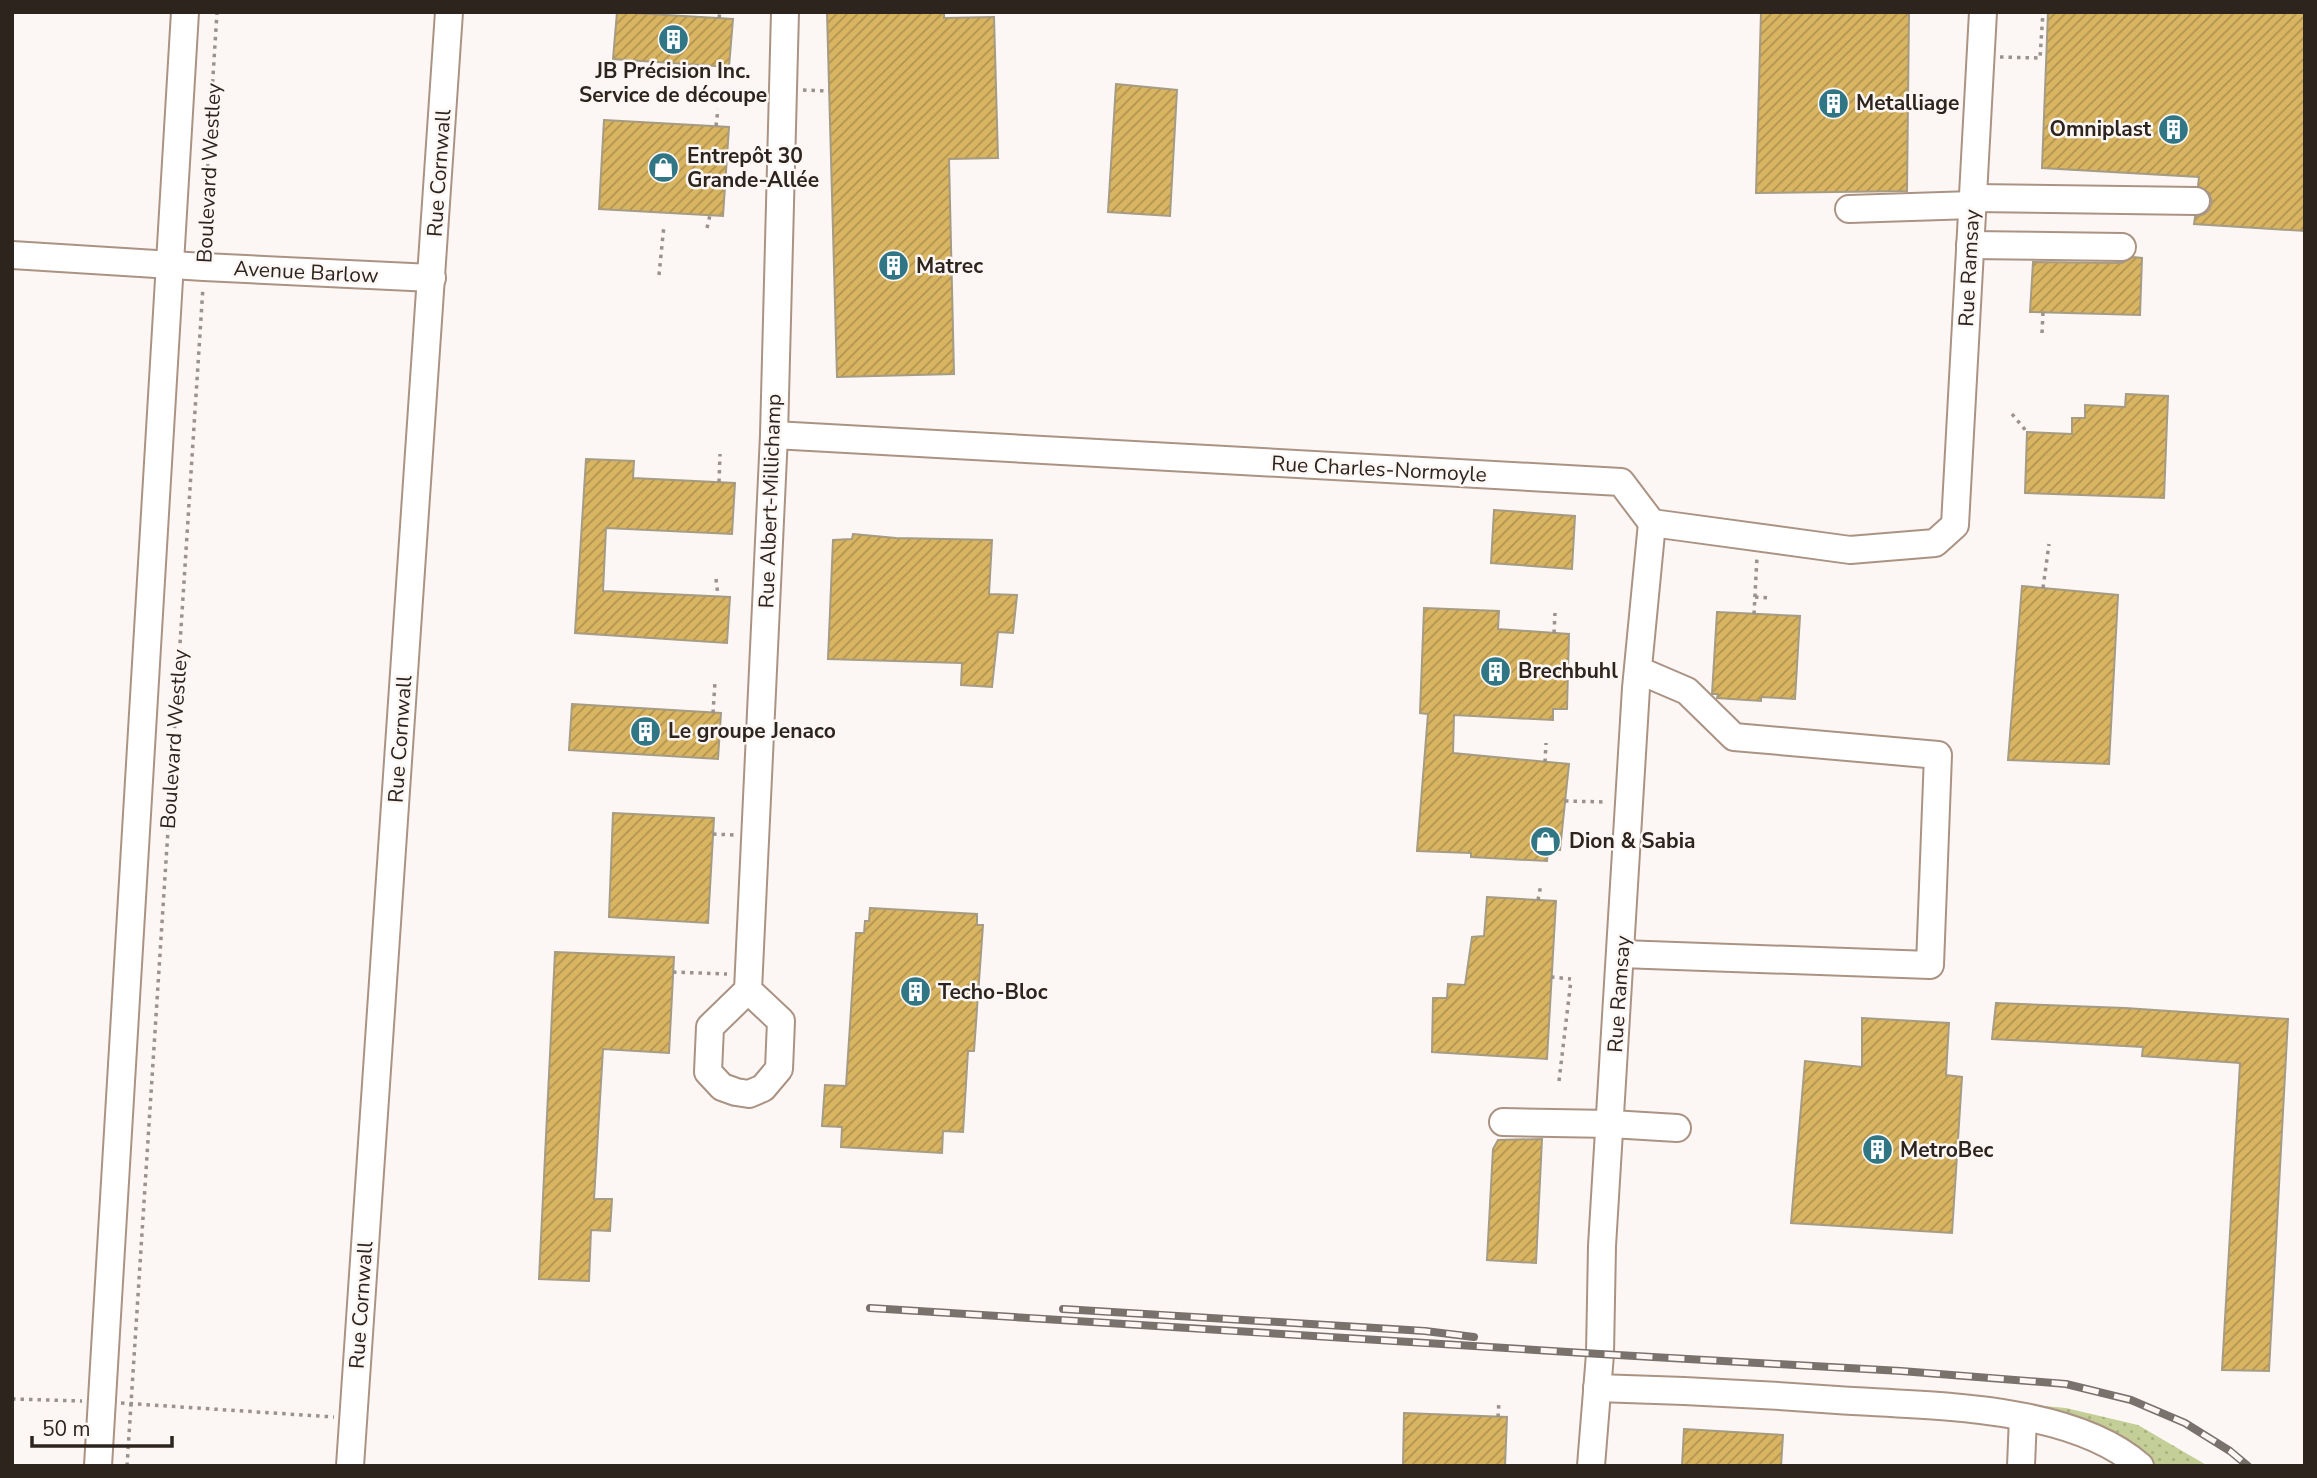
<svg xmlns="http://www.w3.org/2000/svg" width="2317" height="1478" viewBox="0 0 2317 1478" font-family="'Nunito Sans',sans-serif">
<defs>
<pattern id="grass-dots" width="8" height="8" patternUnits="userSpaceOnUse" patternTransform="scale(1.75)"><rect width="8" height="8" fill="#c3cf96"/><path d="M2 2h.1M6 6h.1" fill="none" stroke="#a8b281" stroke-width="1.8" stroke-linecap="round"/></pattern>
<pattern id="building-hatch" width="6" height="6" patternUnits="userSpaceOnUse" patternTransform="scale(1.75)"><rect width="6" height="6" fill="#d9b562"/><path d="M-1 1l2-2M0 6l6-6M5 7l2-2" fill="none" stroke="#b09350"/></pattern>
</defs>
<rect width="100%" height="100%" fill="#fcf7f4"/>
<path fill="url(#grass-dots)" d="M 2044,1406 L 2066,1408 L 2138,1425 L 2208,1466 L 2151,1466 L 2089,1428 Z"/>
<g fill="url(#building-hatch)" stroke="#a69b83" stroke-width="2">
<path d="M 617,12 L 733,19 L 729,67 L 613,59 Z"/>
<path d="M 827,12 L 944,12 L 944,18 L 994,17 L 998,158 L 949,159 L 954,374 L 837,377 Z"/>
<path d="M 1761,12 L 1909,12 L 1907,191 L 1756,193 Z"/>
<path d="M 2048,12 L 2305,12 L 2305,231 L 2194,224 L 2195,217 L 2204,214 L 2209,210 L 2212,202 L 2209,193 L 2198,186 L 2199,177 L 2042,168 Z"/>
<path d="M 1116,84 L 1177,90 L 1170,216 L 1108,212 Z"/>
<path d="M 604,120 L 729,127 L 723,216 L 599,209 Z"/>
<path d="M 2133,257 L 2142,258 L 2140,315 L 2030,312 L 2033,262 L 2122,263 Z"/>
<path d="M 2126,394 L 2168,396 L 2164,498 L 2025,493 L 2027,432 L 2072,434 L 2072,418 L 2085,418 L 2085,405 L 2125,407 Z"/>
<path d="M 586,459 L 634,461 L 633,478 L 735,483 L 732,534 L 606,528 L 603,591 L 730,597 L 727,643 L 575,633 Z"/>
<path d="M 1494,510 L 1575,516 L 1572,569 L 1491,563 Z"/>
<path d="M 853,534 L 896,538 L 992,540 L 989,594 L 1017,595 L 1013,633 L 998,632 L 992,687 L 961,685 L 962,663 L 828,659 L 833,540 L 852,539 Z"/>
<path d="M 2022,586 L 2118,595 L 2109,764 L 2008,760 Z"/>
<path d="M 1424,608 L 1499,611 L 1498,629 L 1569,634 L 1567,709 L 1553,709 L 1553,720 L 1454,715 L 1453,753 L 1569,764 L 1560,850 L 1548,850 L 1547,861 L 1471,857 L 1471,853 L 1417,851 L 1428,714 L 1420,713 Z"/>
<path d="M 1717,612 L 1800,616 L 1795,699 L 1761,697 L 1761,701 L 1717,698 L 1718,694 L 1712,694 Z"/>
<path d="M 572,704 L 721,713 L 718,759 L 569,750 Z"/>
<path d="M 613,813 L 714,818 L 708,923 L 609,917 Z"/>
<path d="M 1487,897 L 1556,901 L 1547,1059 L 1432,1052 L 1433,998 L 1447,998 L 1448,984 L 1465,985 L 1472,937 L 1484,936 Z"/>
<path d="M 870,908 L 977,914 L 977,925 L 983,925 L 974,1051 L 968,1051 L 963,1132 L 943,1131 L 942,1153 L 841,1147 L 842,1127 L 822,1126 L 825,1085 L 846,1086 L 856,933 L 864,933 L 865,921 L 869,921 Z"/>
<path d="M 555,952 L 674,957 L 669,1053 L 603,1049 L 594,1199 L 612,1199 L 610,1231 L 591,1230 L 589,1281 L 539,1279 Z"/>
<path d="M 1996,1003 L 2125,1008 L 2288,1019 L 2269,1371 L 2222,1370 L 2240,1063 L 2142,1056 L 2143,1047 L 1992,1039 Z"/>
<path d="M 1862,1018 L 1949,1023 L 1946,1075 L 1962,1077 L 1952,1233 L 1791,1223 L 1805,1061 L 1862,1067 Z"/>
<path d="M 1542,1139 L 1536,1263 L 1487,1260 L 1493,1149 L 1498,1140 Z"/>
<path d="M 1404,1413 L 1507,1417 L 1505,1466 L 1403,1466 Z"/>
<path d="M 1684,1429 L 1783,1435 L 1781,1466 L 1682,1466 Z"/>
</g>
<g fill="none" stroke-linecap="round" stroke-linejoin="round">
<defs>
<g id="minor">
<path d="M 1973,198 L 2196,201"/>
<path d="M 1849,209 L 1973,205"/>
<path d="M 1970,245 L 2122,247"/>
<path d="M 12,255 L 204,267 L 432,278"/>
<path d="M 774,435 L 1621,482 L 1652,523 L 1850,550 L 1935,543 L 1955,525 L 1983,12"/>
<path d="M 1621,954 L 1930,965 L 1938,755 L 1734,737 L 1687,691 L 1638,670"/>
<path d="M 748,990 L 781,1021 L 779,1069 L 763,1088 L 749,1094 L 736,1092 L 722,1087 L 708,1072 L 710,1027 L 748,990 L 774,435 L 785,12"/>
<path d="M 1503,1122 L 1611,1124 L 1677,1128"/>
<path d="M 1597,1388 C 1677,1390 1757,1394 1837,1400 C 1927,1406 2069,1404 2140,1466"/>
<path d="M 98,1466 L 185,12"/>
<path d="M 350,1466 L 449,12"/>
<path d="M 1591,1466 L 1600,1354 L 1602,1246 L 1636,688 L 1652,523"/>
<path d="M 2021,1466 L 2023,1417"/>
</g>
</defs>
<use href="#minor" stroke="#ab9384" stroke-width="30"/>
<g stroke="#99928d" stroke-width="3.5" stroke-dasharray="3.5 5" stroke-linecap="butt">
<path d="M 719,18 L 720,12"/>
<path d="M 2000,57 L 2040,58 L 2043,12"/>
<path d="M 803,90 L 829,91"/>
<path d="M 716,126 L 718,109"/>
<path d="M 707,228 L 710,215"/>
<path d="M 205,244 L 208,157 L 217,12"/>
<path d="M 659,275 L 664,225"/>
<path d="M 2042,333 L 2043,312"/>
<path d="M 2012,414 L 2027,432"/>
<path d="M 719,482 L 720,454"/>
<path d="M 716,579 L 718,596"/>
<path d="M 2043,588 L 2049,544"/>
<path d="M 1755,597 L 1770,598"/>
<path d="M 1754,614 L 1757,557"/>
<path d="M 1554,633 L 1555,613"/>
<path d="M 713,713 L 715,682"/>
<path d="M 1545,762 L 1546,743"/>
<path d="M 1565,801 L 1607,802"/>
<path d="M 713,834 L 735,835"/>
<path d="M 1538,900 L 1541,884"/>
<path d="M 673,972 L 727,974"/>
<path d="M 1551,977 L 1571,979"/>
<path d="M 1559,1081 L 1571,980"/>
<path d="M 12,1399 L 82,1401"/>
<path d="M 121,1403 L 334,1417"/>
<path d="M 1498,1417 L 1499,1401"/>
<path d="M 127,1466 L 203,287"/>
</g>
<use href="#minor" stroke="#fff" stroke-width="26"/>
<defs>
<g id="rail">
<path d="M 870,1308 L 1600,1354 L 1901,1371 L 2066,1384 L 2131,1400 L 2185,1423 L 2230,1451 L 2248,1466"/>
<path d="M 1063,1309 L 1425,1331 L 1474,1337"/>
</g>
</defs>
<use href="#rail" stroke="#78716c" stroke-width="8"/>
<use href="#rail" stroke="#fcf7f4" stroke-width="5" stroke-dasharray="16" stroke-linecap="butt"/>
</g>
<defs>
<symbol id="building-disc" viewBox="-11 -11 22 22"><circle r="9.5" fill="#317684" stroke="#fcf7f4"/><path d="M-4-6H4V6H1V3H-1V6H-4ZM-2.5-4.3h1.7v1.8h-1.7ZM.8-4.3h1.7v1.8H.8ZM-2.5-1h1.7V.8h-1.7ZM.8-1h1.7V.8H.8Z" fill="#fff"/></symbol>
<symbol id="shop-disc" viewBox="-11 -11 22 22"><circle r="9.5" fill="#317684" stroke="#fcf7f4"/><path d="M-5-2.5h2.3a2.7 3.5 0 0 1 5.4 0H5L5.5 6h-11ZM-1.5-2.5h3a1.5 2.3 0 0 0-3 0Z" fill="#fff"/></symbol>
</defs>
<g fill-rule="evenodd">
<use href="#building-disc" x="656" y="22" width="35" height="35"/>
<use href="#building-disc" x="1816" y="86" width="35" height="35"/>
<use href="#building-disc" x="2156" y="112" width="35" height="35"/>
<use href="#shop-disc" x="646" y="150" width="35" height="35"/>
<use href="#building-disc" x="876" y="248" width="35" height="35"/>
<use href="#building-disc" x="1478" y="654" width="35" height="35"/>
<use href="#building-disc" x="628" y="714" width="35" height="35"/>
<use href="#shop-disc" x="1528" y="824" width="35" height="35"/>
<use href="#building-disc" x="898" y="974" width="35" height="35"/>
<use href="#building-disc" x="1860" y="1132" width="35" height="35"/>
</g>
<g text-anchor="middle" stroke-width="5" stroke-linejoin="round" paint-order="stroke">
<g font-size="21" font-weight="bold" fill="#2d241e" stroke="#fcf7f4" text-anchor="start">
<text x="673" y="78" text-anchor="middle">JB Précision Inc.<tspan x="673" dy="24">Service de découpe</tspan></text>
<text x="1856" y="110">Metalliage</text>
<text x="2151" y="136" text-anchor="end">Omniplast</text>
<text x="687" y="163">Entrepôt 30<tspan x="687" dy="24">Grande-Allée</tspan></text>
<text x="916" y="273">Matrec</text>
<text x="1518" y="678">Brechbuhl</text>
<text x="668" y="738">Le groupe Jenaco</text>
<text x="1569" y="848">Dion &amp; Sabia</text>
<text x="938" y="999">Techo-Bloc</text>
<text x="1900" y="1157">MetroBec</text>
</g>
<g font-size="21" fill="#2d241e" stroke="#fcf7f4">
<text transform="translate(209 173) rotate(-87)" y="7">Boulevard Westley</text>
<text transform="translate(439 173) rotate(-86)" y="7">Rue Cornwall</text>
<text transform="translate(1969 268) rotate(-87)" y="7">Rue Ramsay</text>
<text transform="translate(306 272) rotate(3)" y="7">Avenue Barlow</text>
<text transform="translate(1379 469) rotate(3)" y="7">Rue Charles-Normoyle</text>
<text transform="translate(770 501) rotate(-88)" y="7">Rue Albert-Millichamp</text>
<text transform="translate(174 739) rotate(-86)" y="7">Boulevard Westley</text>
<text transform="translate(400 739) rotate(-86)" y="7">Rue Cornwall</text>
<text transform="translate(1619 994) rotate(-86)" y="7">Rue Ramsay</text>
<text transform="translate(361 1305) rotate(-86)" y="7">Rue Cornwall</text>
</g>
</g>
<rect width="2317" height="1478" fill="none" stroke="#2d241e" stroke-width="28"/>
<path d="M32 1436v10h140v-10" fill="none" stroke="#2d241e" stroke-width="3.5"/>
<text x="42" y="1436" font-size="21" fill="#2d241e" stroke="#fcf7f4" stroke-width="5" paint-order="stroke">50 m</text>
</svg>
